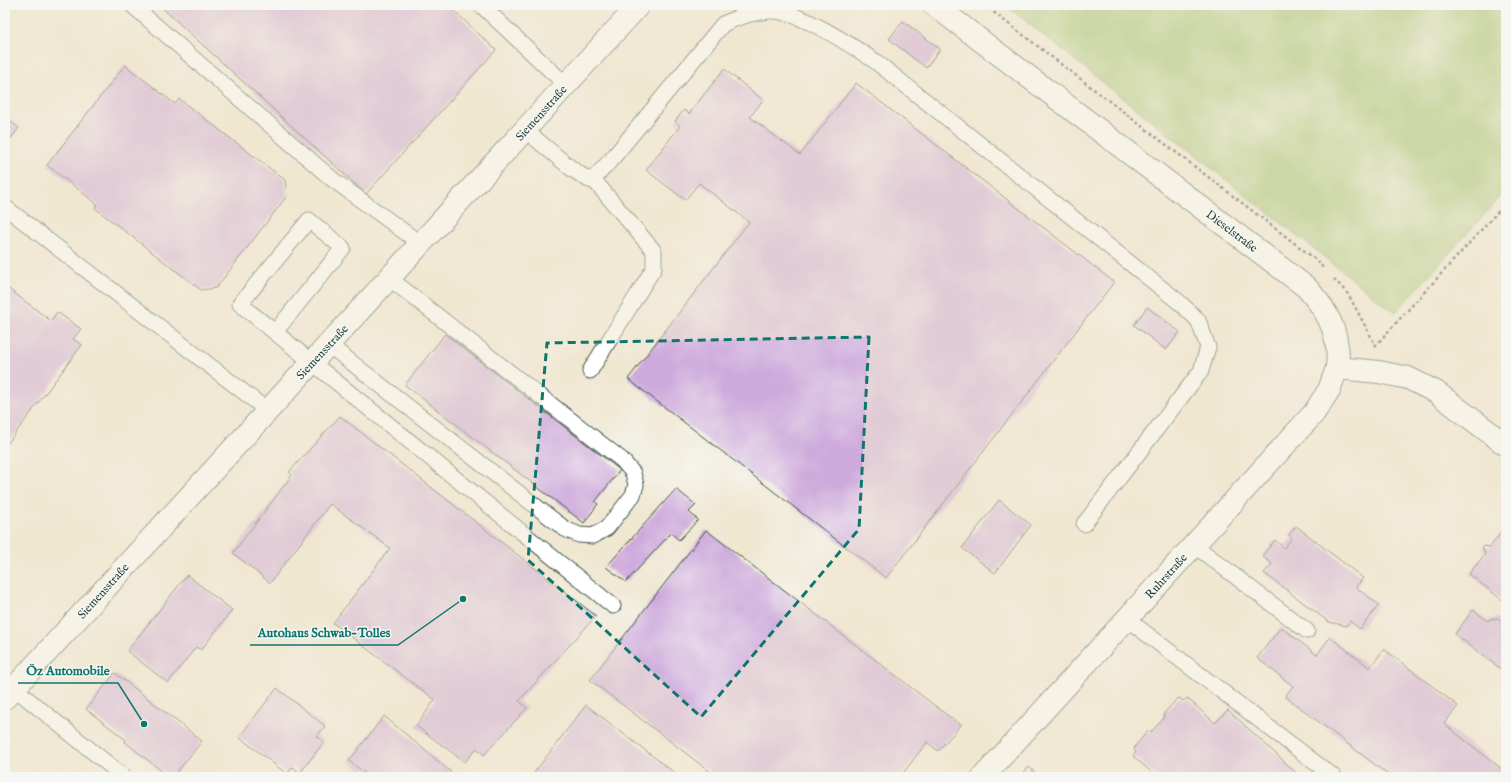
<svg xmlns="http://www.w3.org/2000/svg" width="1511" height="782" viewBox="0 0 1511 782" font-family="'IM FELL English',serif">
<rect width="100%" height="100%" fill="#f6f6f2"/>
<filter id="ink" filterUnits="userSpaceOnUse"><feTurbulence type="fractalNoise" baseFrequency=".025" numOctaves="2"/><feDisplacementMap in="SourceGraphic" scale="8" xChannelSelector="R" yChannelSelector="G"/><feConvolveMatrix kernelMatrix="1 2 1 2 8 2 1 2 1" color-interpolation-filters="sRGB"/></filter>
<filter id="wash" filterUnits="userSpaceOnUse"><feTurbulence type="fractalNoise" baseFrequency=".012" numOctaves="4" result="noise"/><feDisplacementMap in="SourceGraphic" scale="16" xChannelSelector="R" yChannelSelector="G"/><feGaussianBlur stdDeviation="0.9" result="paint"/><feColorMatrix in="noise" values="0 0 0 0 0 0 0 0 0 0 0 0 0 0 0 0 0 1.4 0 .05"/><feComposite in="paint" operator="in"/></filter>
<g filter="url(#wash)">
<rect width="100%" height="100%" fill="#f0e7d1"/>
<path fill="#a0c46f" stroke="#608052" d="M 1005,5 L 1506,5 L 1506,191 L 1395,313 Z"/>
<g id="blocks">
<g fill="#cea9dc">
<path d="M 159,5 L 448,5 L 496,50 L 366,194 Z"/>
<path d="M 903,21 L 940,49 L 926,68 L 889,39 Z"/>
<path d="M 125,65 L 175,104 L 179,99 L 285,180 L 287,196 L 216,288 L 201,290 L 95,208 L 97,204 L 47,165 Z"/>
<path d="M 724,69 L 763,100 L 750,117 L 800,155 L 856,83 L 1114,282 L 886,578 L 628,379 L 749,222 L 699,183 L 685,200 L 646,170 L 680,126 L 675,121 L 684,110 L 689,114 Z"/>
<path d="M 5,117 L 19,128 L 5,146 Z"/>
<path d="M 5,286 L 51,321 L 57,312 L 81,329 L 73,339 L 82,345 L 5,447 Z"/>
<path d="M 1147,307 L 1180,332 L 1166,350 L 1134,325 Z"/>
<path d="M 445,334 L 620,470 L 595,502 L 598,504 L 584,523 L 405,385 Z"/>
<path d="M 340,416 L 596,616 L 519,701 L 527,708 L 484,755 L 477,748 L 465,762 L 416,726 L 435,700 L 333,623 L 390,548 L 330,504 L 270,583 L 233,553 L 292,475 L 289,472 Z"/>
<path d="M 676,489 L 696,505 L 689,512 L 698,520 L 679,540 L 671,533 L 626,582 L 606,567 Z"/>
<path d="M 999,500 L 1031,525 L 995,573 L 962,548 Z"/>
<path d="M 1296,526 L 1363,578 L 1356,587 L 1379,605 L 1360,629 L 1350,621 L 1346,626 L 1329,622 L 1264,573 L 1272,564 L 1262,556 L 1275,540 L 1284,548 L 1292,538 L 1289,535 Z"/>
<path d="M 1506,526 L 1506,603 L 1469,574 L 1485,554 L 1482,546 L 1490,547 Z"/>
<path d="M 706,530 L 947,715 L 961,725 L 938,751 L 927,742 L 900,777 L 717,777 L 590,680 Z"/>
<path d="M 187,575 L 232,610 L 201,650 L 196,647 L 168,683 L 127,651 Z"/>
<path d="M 1473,610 L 1488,621 L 1490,619 L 1498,618 L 1501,621 L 1506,614 L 1506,673 L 1455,634 Z"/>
<path d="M 1281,627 L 1317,655 L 1330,637 L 1370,668 L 1384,649 L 1458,706 L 1444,724 L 1506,772 L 1506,777 L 1391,777 L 1285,696 L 1293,686 L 1257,658 Z"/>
<path d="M 115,673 L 202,741 L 173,777 L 169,777 L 125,742 L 126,740 L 86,709 Z"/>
<path d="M 277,688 L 325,726 L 317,736 L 324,742 L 300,773 L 293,767 L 287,774 L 239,737 Z"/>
<path d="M 1180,698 L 1183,701 L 1187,698 L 1215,723 L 1228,710 L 1301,777 L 1157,777 L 1133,756 L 1136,752 L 1134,750 L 1135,746 L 1147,732 L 1152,731 L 1164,718 L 1164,713 L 1177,699 Z"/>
<path d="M 586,705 L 680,777 L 531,777 Z"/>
<path d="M 384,716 L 451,772 L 447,777 L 370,777 L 349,761 Z"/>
<path d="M 1029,767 L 1040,777 L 1019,777 Z"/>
</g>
</g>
</g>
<g filter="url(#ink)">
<use href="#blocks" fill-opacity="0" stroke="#3e564c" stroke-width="1"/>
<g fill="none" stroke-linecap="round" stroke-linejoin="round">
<defs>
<g id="service">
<path d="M 132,5 L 332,179 L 421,244"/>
<path d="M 481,5 L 566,85"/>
<path d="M 525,130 L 572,169 L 589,180 L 593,179 L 611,160 L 723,24 C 738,17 754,12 770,11 C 797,9 852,46 875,61 L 1179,302 L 1198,320 L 1208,347 L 1201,371 L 1084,524"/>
<path d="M 5,207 L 268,411"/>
<path d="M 275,332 L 343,248 L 309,220 L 240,304 L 613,606"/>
<path d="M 329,345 L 565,529 L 579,535 L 593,536 L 607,528 L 633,495 L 636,485 L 633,473 L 622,460 L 389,278"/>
<path d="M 590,371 L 654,268 L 654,251 L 609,198 L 593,179"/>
<path d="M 1194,545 L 1307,631"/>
<path d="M 1127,619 L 1334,777"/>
<path d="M 14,688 L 124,777"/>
</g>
<g id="minor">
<path d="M 934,5 L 1306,287 C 1322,305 1334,322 1337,346 C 1339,353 1337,361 1337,368 L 1379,372 L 1408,378 L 1436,392 L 1506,445"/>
<path d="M 5,698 L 639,5"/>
<path d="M 983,777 L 1314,413 L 1329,390 L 1337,368"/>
</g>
</defs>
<use href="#service" stroke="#3e564c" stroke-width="17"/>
<use href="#minor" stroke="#3e564c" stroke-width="24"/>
<g stroke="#3e564c" stroke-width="2.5" stroke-dasharray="3 3" stroke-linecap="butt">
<path d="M 984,5 L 1319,262 L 1323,268"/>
<path d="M 1334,279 L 1348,294 L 1376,346"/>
<path d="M 1375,346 L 1506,203"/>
</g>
<use href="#service" stroke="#fff" stroke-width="15"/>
<use href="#minor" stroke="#fff" stroke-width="22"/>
</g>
</g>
<path d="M0 0H1511V782H0ZM 869,337 L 859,529 L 701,717 L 528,560 L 547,343 Z" fill="#f0e7d1" fill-opacity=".55" fill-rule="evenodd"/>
<path fill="none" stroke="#0f766e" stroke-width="3" stroke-dasharray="8 5" stroke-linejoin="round" d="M 869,337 L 859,529 L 701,717 L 528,560 L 547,343 Z"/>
<g text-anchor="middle" stroke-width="3" stroke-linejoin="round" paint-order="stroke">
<g font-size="12" fill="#1f3d34" stroke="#f6f6f2">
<text transform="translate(541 113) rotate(-48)" y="4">Siemensstraße</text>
<text transform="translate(1232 231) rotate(37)" y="4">Dieselstraße</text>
<text transform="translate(322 352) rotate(-47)" y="4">Siemensstraße</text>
<text transform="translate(1166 576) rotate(-48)" y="4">Ruhrstraße</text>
<text transform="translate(103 591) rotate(-48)" y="4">Siemensstraße</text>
</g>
</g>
<path fill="none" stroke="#0f766e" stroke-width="1.5" d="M463 599L398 645H250M144 724L118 683H18"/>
<g fill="#0f766e" stroke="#f6f6f2" stroke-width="1.5">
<circle cx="463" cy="599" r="4"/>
<circle cx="144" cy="724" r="4"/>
</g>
<g font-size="13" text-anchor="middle" font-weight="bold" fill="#0f766e" stroke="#f6f6f2" stroke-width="3" stroke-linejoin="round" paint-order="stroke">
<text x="324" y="637">Autohaus Schwab-Tolles</text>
<text x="68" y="675">Öz Automobile</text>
</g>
<rect width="1511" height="782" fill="none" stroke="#f6f6f2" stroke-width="20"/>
</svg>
